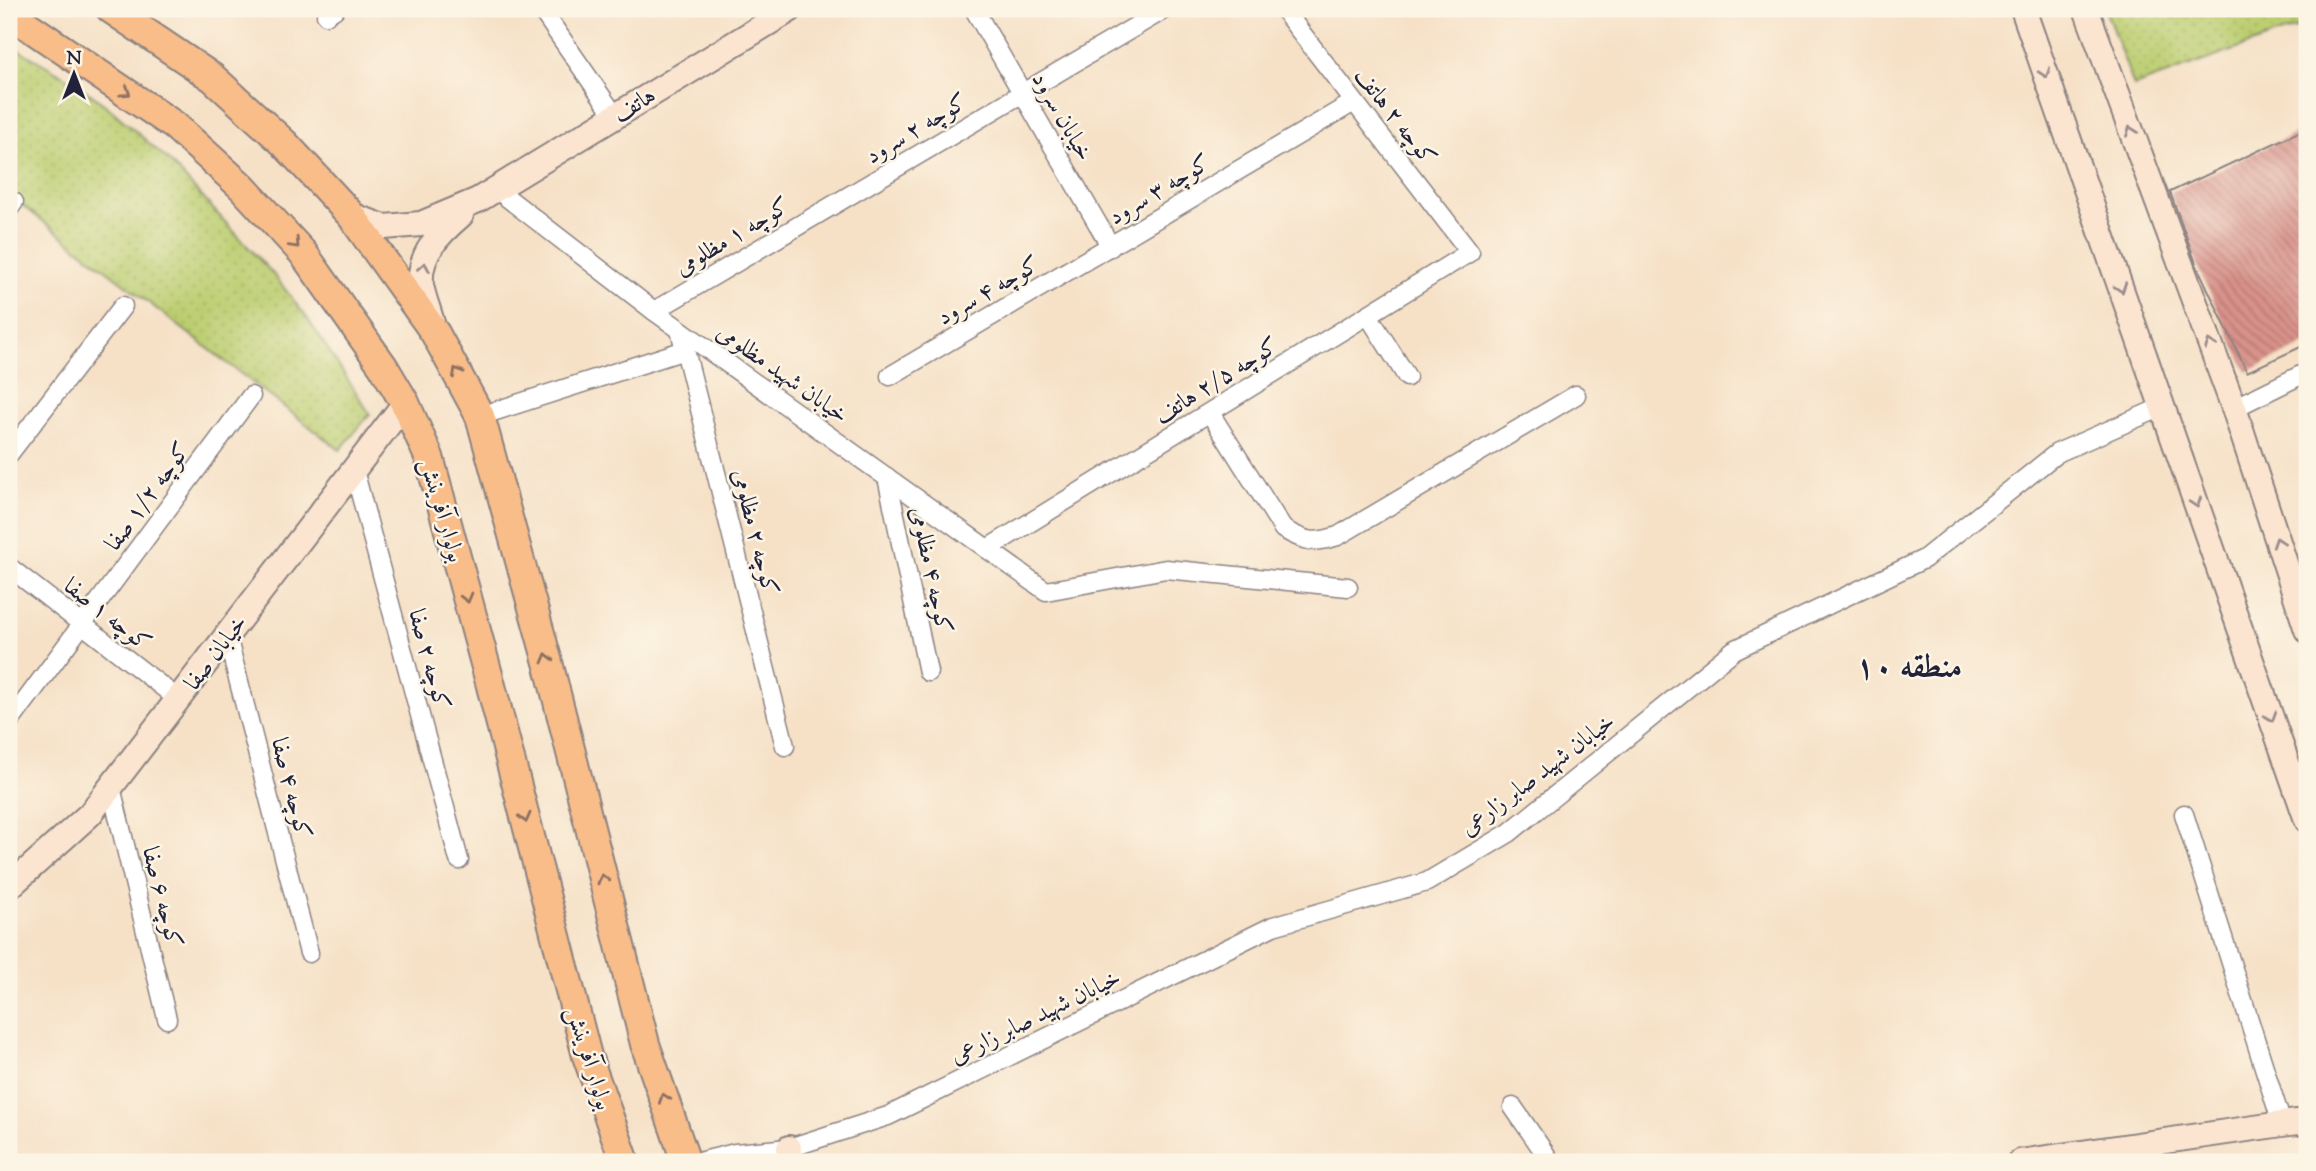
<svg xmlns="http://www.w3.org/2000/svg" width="2316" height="1171" viewBox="0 0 2316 1171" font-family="'Sorts Mill Goudy',Amiri,serif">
<defs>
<pattern id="park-dots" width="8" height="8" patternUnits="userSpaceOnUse" patternTransform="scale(1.75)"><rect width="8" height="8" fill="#bbcd6f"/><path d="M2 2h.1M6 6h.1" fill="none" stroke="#a0b061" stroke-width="1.8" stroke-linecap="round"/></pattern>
<pattern id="building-back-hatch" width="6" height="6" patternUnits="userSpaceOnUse" patternTransform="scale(1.75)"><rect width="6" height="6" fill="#d9928a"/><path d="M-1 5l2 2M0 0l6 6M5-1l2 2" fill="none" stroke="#b07772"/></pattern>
</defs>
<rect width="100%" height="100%" fill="#fcf5e5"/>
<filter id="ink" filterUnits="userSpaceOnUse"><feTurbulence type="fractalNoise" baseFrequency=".0143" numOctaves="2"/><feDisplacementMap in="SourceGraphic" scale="14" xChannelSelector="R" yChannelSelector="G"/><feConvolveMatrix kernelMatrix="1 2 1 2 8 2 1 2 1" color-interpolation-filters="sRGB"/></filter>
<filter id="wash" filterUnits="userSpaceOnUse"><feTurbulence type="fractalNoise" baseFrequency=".00686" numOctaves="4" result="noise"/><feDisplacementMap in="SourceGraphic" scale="28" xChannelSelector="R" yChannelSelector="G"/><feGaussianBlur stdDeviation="1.57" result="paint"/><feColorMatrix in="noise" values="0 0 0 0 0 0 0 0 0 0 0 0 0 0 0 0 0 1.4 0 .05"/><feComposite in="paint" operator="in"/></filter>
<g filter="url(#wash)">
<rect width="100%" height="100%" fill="#f6e1c7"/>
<g fill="url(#park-dots)" stroke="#6e7855" stroke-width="2">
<path d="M 2105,9 L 2307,9 L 2307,24 L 2134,86 Z"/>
<path d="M 9,44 L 76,83 L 109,108 L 167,159 L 273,274 L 308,319 L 370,414 L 340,450 L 9,195 Z"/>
</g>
<g id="blocks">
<path fill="url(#building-back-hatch)" d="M 2307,128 L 2307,344 L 2247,372 L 2197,266 L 2170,192 Z"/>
</g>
</g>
<g filter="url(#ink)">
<use href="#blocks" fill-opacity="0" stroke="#8c8281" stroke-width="2"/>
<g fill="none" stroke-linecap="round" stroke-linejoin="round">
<defs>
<g id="street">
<path d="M 541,9 L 615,116"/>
<path d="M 974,9 L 1111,247"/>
<path d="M 326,15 L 335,9"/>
<path d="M 496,189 L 654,311 L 1046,591 L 1166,569 L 1348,587"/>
<path d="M 9,209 L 14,202"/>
<path d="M 654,311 L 1165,9"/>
<path d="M 1368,315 L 1407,377"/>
<path d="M 680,330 L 785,746"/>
<path d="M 890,376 L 1354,102"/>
<path d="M 2234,408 L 2307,372"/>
<path d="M 1210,413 L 1283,529 C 1306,542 1313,544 1338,536 L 1576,395"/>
<path d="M 480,416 L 685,350"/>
<path d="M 9,454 L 123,306"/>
<path d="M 354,470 L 459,860"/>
<path d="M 887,477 L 928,672"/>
<path d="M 987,549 L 1470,252 L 1283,9"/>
<path d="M 9,567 L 178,699"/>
<path d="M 227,636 L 309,953"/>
<path d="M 9,723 L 251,396"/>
<path d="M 111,787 L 167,1019"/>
<path d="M 2184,814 L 2282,1124"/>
<path d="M 1513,1107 L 1551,1162"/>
<path d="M 699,1162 L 735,1153 L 789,1148 L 888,1116 L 1273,926 L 1427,882 L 1509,833 L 1734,650 L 1924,559 L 2057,453 L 2162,407"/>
</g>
<g id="secondary">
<path d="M 2023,9 L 2307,820"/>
<path d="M 2086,9 L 2234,408 L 2307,630"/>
<path d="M 351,215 L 384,227 L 421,224 L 478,200 L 791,9"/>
<path d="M 432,323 C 429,311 423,297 421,285 C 418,254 440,233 461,215"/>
<path d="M 9,887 L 90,814 L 405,403"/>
<path d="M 789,1162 L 789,1148"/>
<path d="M 2020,1162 L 2282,1124 L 2297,1122 L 2307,1124"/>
</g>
<g id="primary">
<path d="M 111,9 L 213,78 L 284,143 L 351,215 L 435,333 L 480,416 L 549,666 L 645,1044 L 686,1162"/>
<path d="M 9,13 L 175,126 L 241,186 L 303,253 L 383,366 L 405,403 L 429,457 L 490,682 L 587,1056 L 625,1162"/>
</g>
</defs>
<use href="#street" stroke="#8c8281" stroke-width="21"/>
<use href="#secondary" stroke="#8c8281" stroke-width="28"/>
<use href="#primary" stroke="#8c8281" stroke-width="32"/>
<use href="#street" stroke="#fff" stroke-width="18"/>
<use href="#secondary" stroke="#fce5d0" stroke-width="24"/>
<use href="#primary" stroke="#f8bd89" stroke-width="28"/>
</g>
<defs><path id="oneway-chevron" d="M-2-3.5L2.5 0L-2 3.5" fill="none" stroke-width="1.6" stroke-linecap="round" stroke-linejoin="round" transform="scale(1.75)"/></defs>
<g stroke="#9a8d8d">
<use href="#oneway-chevron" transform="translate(2045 73) rotate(71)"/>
<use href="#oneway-chevron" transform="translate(2131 131) rotate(-110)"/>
<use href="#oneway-chevron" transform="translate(424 267) rotate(-80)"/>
<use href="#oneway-chevron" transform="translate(2121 288) rotate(71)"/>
<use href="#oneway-chevron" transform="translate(2210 344) rotate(-110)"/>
<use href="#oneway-chevron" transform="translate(2196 503) rotate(71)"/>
<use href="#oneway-chevron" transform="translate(2278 542) rotate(-108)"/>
<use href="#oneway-chevron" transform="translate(2271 717) rotate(71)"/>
</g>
<g stroke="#8d7062">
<use href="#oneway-chevron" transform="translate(126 92) rotate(34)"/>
<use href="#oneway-chevron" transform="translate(295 244) rotate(47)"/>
<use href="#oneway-chevron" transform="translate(457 372) rotate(-119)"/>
<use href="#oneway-chevron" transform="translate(467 598) rotate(75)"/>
<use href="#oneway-chevron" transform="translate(547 658) rotate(-105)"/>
<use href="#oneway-chevron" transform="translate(525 818) rotate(76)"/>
<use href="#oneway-chevron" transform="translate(603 879) rotate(-104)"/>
<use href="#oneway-chevron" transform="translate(664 1098) rotate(-109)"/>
</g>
</g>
<g text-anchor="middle" stroke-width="5" stroke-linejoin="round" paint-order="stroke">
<g font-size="24" fill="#22223b" stroke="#fcf5e5">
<text transform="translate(634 104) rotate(-31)" y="8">هاتف</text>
<text transform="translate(1063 116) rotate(60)" y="8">خیابان سرود</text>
<text transform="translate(1396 116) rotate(52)" y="8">کوچه ۲ هاتف</text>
<text transform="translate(916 128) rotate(-31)" y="8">کوچه ۲ سرود</text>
<text transform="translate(1159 189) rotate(-31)" y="8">کوچه ۳ سرود</text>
<text transform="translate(732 236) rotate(-31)" y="8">کوچه ۱ مظلومی</text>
<text transform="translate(988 290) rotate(-30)" y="8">کوچه ۴ سرود</text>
<text transform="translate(783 373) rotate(35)" y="8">خیابان شهید مظلومی</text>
<text transform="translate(1216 380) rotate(-32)" y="8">کوچه ۲/۵ هاتف</text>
<text transform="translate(147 496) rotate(-54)" y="8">کوچه ۱/۲ صفا</text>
<text transform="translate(443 510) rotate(74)" y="8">بولوار آفرینش</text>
<text transform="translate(756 532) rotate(76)" y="8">کوچه ۲ مظلومی</text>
<text transform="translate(932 570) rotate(78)" y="8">کوچه ۴ مظلومی</text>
<text transform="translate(108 614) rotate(38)" y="8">کوچه ۱ صفا</text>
<text transform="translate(215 652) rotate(-53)" y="8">خیابان صفا</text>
<text transform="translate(430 659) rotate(75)" y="8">کوچه ۲ صفا</text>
<text transform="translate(1537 774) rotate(-37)" y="8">خیابان شهید صابر زارعی</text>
<text transform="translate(292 788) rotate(76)" y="8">کوچه ۴ صفا</text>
<text transform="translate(163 897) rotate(76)" y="8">کوچه ۶ صفا</text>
<text transform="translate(1035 1016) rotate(-26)" y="8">خیابان شهید صابر زارعی</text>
<text transform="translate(590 1058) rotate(73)" y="8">بولوار آفرینش</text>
</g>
<g font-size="32" font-weight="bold" fill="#22223b" stroke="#fcf5e5">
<text x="1909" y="677">منطقه ۱۰</text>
</g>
</g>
<rect width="2316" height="1171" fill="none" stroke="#fcf5e5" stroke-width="35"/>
<g transform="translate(74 74)" stroke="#fcf5e5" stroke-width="5" paint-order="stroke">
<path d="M0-5L12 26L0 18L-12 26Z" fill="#22223b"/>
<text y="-10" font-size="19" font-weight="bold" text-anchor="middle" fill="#22223b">N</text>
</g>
</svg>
